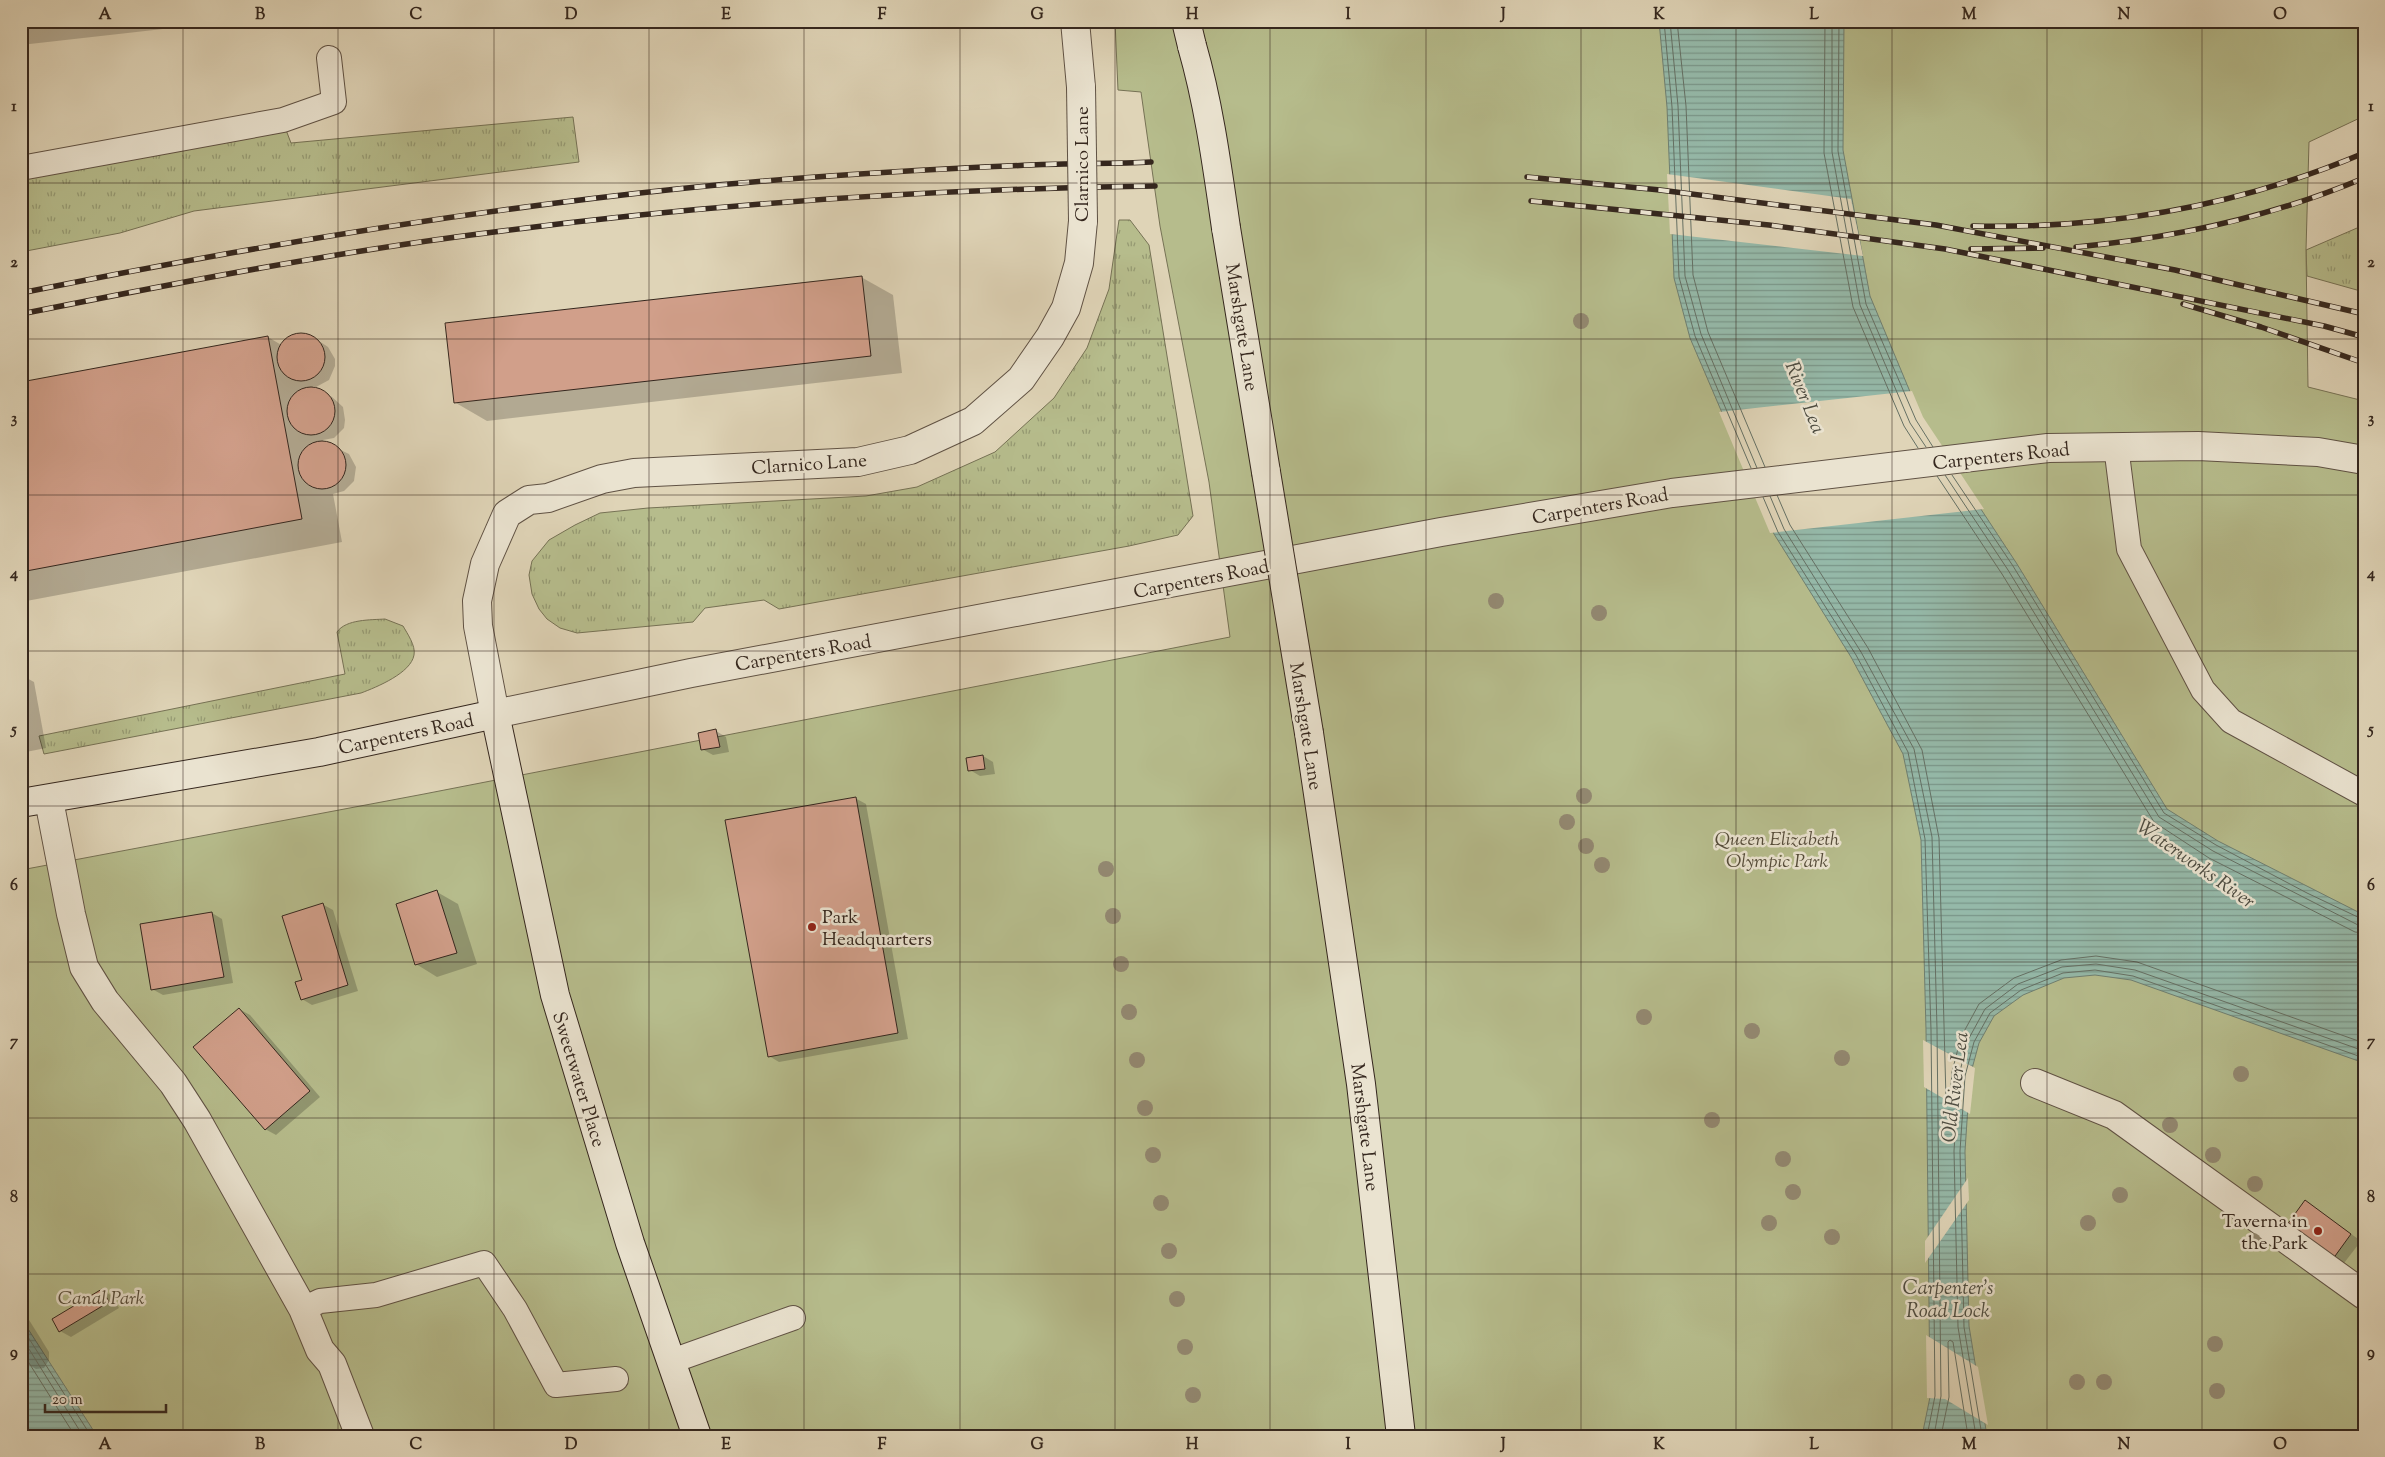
<svg xmlns="http://www.w3.org/2000/svg" width="2385" height="1457" viewBox="0 0 2385 1457" font-family="'Sorts Mill Goudy',serif">
<defs>
<pattern id="grass-tufts" width="24" height="20" patternUnits="userSpaceOnUse" patternTransform="scale(1.25)"><rect width="24" height="20" fill="#b6bc8c"/><path d="M3 7l-1-3M5 7V3M7 7l1-3M15 17l-1-3M17 17v-4M19 17l1-3" fill="none" stroke="#959972"/></pattern>
<pattern id="water-rules" width="6" height="5" patternUnits="userSpaceOnUse" patternTransform="scale(1.25)"><rect width="6" height="5" fill="#95b9a9"/><path d="M0 2.5h6" fill="none" stroke="#7a9689"/></pattern>
</defs>
<rect width="100%" height="100%" fill="#dfd4b7"/>
<filter id="stains"><feTurbulence type="fractalNoise" baseFrequency=".004" numOctaves="4"/><feColorMatrix values="0 0 0 0 .2 0 0 0 0 .09 0 0 0 0 .02 0 0 0 .5 -.17"/></filter>
<radialGradient id="worn" r=".72"><stop offset=".6" stop-color="#630" stop-opacity="0"/><stop offset="1" stop-color="#630" stop-opacity=".3"/></radialGradient>
<g fill="url(#grass-tufts)" stroke="#767255">
<path d="M 573,117 L 579,162 L 194,211 L 120,233 L 21,252 L 21,174 L 286,130 L 291,143 Z"/>
<path d="M 1119,220 L 1130,220 L 1149,245 L 1193,516 L 1178,535 L 1129,546 L 779,609 L 764,600 L 705,608 L 693,622 L 577,633 L 560,628 L 547,619 L 539,609 L 532,594 L 529,575 L 532,561 L 549,540 L 575,525 L 600,513 L 648,508 L 866,496 L 917,487 L 995,452 L 1054,398 L 1087,348 L 1109,289 Z"/>
<path d="M 2364,225 L 2364,292 L 2307,276 L 2306,250 Z"/>
<path d="M 385,619 L 403,626 C 407,633 416,646 414,655 C 411,673 377,687 361,693 L 44,754 L 39,736 L 345,674 L 337,632 C 346,619 371,620 385,619 Z"/>
</g>
<path fill="#b6bc8c" stroke="#767255" d="M 1115,21 L 2364,21 L 2364,116 L 2309,142 L 2306,250 L 2308,387 L 2364,401 L 2364,1436 L 95,1436 L 21,1322 L 21,870 L 424,794 L 1230,637 L 1209,482 L 1160,226 L 1141,92 L 1118,90 Z"/>
<g fill="url(#water-rules)" stroke="#6f7f71">
<path d="M 1659,21 L 1844,21 L 1843,150 L 1870,296 L 1921,418 L 2017,564 L 2167,809 L 2218,841 L 2364,915 L 2364,1063 L 2131,980 L 2095,975 L 2064,978 L 2023,995 L 1994,1016 L 1979,1043 L 1970,1076 L 1965,1151 L 1969,1326 L 1987,1436 L 1922,1436 L 1930,1397 L 1926,1030 L 1921,840 L 1903,754 L 1851,657 L 1774,534 L 1690,338 L 1674,278 L 1667,107 Z"/>
<path d="M 21,1318 L 97,1436 L 21,1436 Z"/>
</g>
<g fill="#dfd4b7">
<path d="M 1667,174 L 1851,199 L 1863,256 L 1670,234 Z"/>
<path d="M 1912,391 L 1923,417 L 1984,509 L 1770,533 L 1719,412 Z"/>
<path d="M 1923,1040 L 1975,1068 L 1970,1114 L 1924,1087 Z"/>
<path d="M 1968,1178 L 1969,1200 L 1925,1263 L 1925,1241 Z"/>
<path d="M 1926,1335 L 1978,1367 L 1988,1425 L 1945,1399 L 1927,1398 Z"/>
</g>
<g fill="#0003">
<path d="M 21,21 L 234,21 L 21,45 Z"/>
<path d="M 861,277 L 893,295 L 902,373 L 487,421 L 456,403 Z"/>
<path d="M 297,335 L 311,337 L 322,343 L 328,347 L 335,359 L 335,366 L 329,380 L 316,387 L 313,386 L 314,389 L 332,397 L 343,407 L 345,420 L 344,428 L 334,438 L 323,440 L 324,442 L 349,454 L 356,467 L 354,481 L 344,491 L 333,494 L 342,542 L 21,602 L 21,383 L 268,337 L 283,346 L 290,337 Z"/>
<path d="M 21,675 L 34,682 L 46,748 L 21,753 Z"/>
<path d="M 716,731 L 726,737 L 729,752 L 713,755 L 702,749 Z"/>
<path d="M 983,756 L 993,762 L 995,774 L 980,776 L 970,770 Z"/>
<path d="M 855,798 L 866,804 L 908,1039 L 779,1062 L 769,1056 Z"/>
<path d="M 437,892 L 458,904 L 477,964 L 437,977 L 416,964 Z"/>
<path d="M 322,904 L 333,910 L 358,991 L 312,1005 L 302,999 L 303,980 Z"/>
<path d="M 212,913 L 222,919 L 233,983 L 163,995 L 152,989 Z"/>
<path d="M 239,1009 L 250,1015 L 320,1097 L 276,1135 L 265,1129 Z"/>
<path d="M 2306,1202 L 2361,1241 L 2341,1267 L 2331,1261 Z"/>
<path d="M 102,1290 L 112,1296 L 119,1308 L 71,1337 L 60,1331 Z"/>
<path d="M 21,1307 L 49,1352 L 49,1360 L 44,1368 L 36,1369 L 21,1360 Z"/>
</g>
<g fill="none" stroke-linecap="round" stroke-linejoin="round">
<g stroke="#657064" stroke-width="1">
<path d="M 1664,21 L 1672,107 L 1679,277 L 1695,336 L 1751,468"/>
<path d="M 1670,21 L 1678,106 L 1685,276 L 1701,334 L 1757,468"/>
<path d="M 1677,21 L 1686,106 L 1693,275 L 1708,332 L 1765,467"/>
<path d="M 1825,21 L 1824,153 L 1853,307 L 1904,426 L 1918,448"/>
<path d="M 1832,21 L 1832,152 L 1860,305 L 1910,423 L 1926,447"/>
<path d="M 1839,21 L 1838,151 L 1866,304 L 1916,420 L 1933,447"/>
<path d="M 1945,475 L 2008,570 L 2159,817 L 2213,851 L 2358,925 L 2364,926"/>
<path d="M 1952,475 L 2013,566 L 2164,813 L 2216,845 L 2307,893 L 2364,920"/>
<path d="M 1937,476 L 2002,574 L 2154,822 L 2209,858 L 2355,932 L 2364,933"/>
<path d="M 1777,495 L 1790,525 L 1868,648 L 1922,750 L 1939,838 L 1946,1099 L 1950,1098 L 1952,1072 L 1961,1037 L 1979,1004 L 2014,978 L 2061,960 L 2096,956 L 2137,962 L 2364,1043"/>
<path d="M 1770,496 L 1784,529 L 1861,652 L 1914,749 L 1932,837 L 1937,1029 L 1941,1396 L 1934,1436"/>
<path d="M 1763,497 L 1778,532 L 1856,655 L 1908,752 L 1925,839 L 1931,1030 L 1935,1396 L 1927,1436"/>
<path d="M 28,1337 L 91,1436"/>
<path d="M 29,1349 L 83,1436"/>
<path d="M 24,1355 L 75,1436"/>
<path d="M 1941,1436 L 1949,1397 L 1948,1342 L 1950,1340 L 1953,1342 L 1968,1436"/>
<path d="M 1976,1436 L 1958,1327 L 1954,1151 L 1959,1075 L 1968,1040 L 1985,1009 L 2018,984 L 2062,967 L 2096,964 L 2135,970 L 2364,1051"/>
<path d="M 1982,1436 L 1964,1327 L 1960,1151 L 1965,1076 L 1974,1042 L 1990,1013 L 2021,990 L 2063,973 L 2095,970 L 2133,976 L 2364,1058"/>
</g>
</g>
<g fill="#d19f8a" stroke="#35271e">
<path d="M 862,276 L 871,356 L 454,403 L 445,323 Z"/>
<circle cx="301" cy="357" r="24"/>
<path d="M 268,336 L 302,519 L 21,572 L 21,382 Z"/>
<circle cx="311" cy="411" r="24"/>
<circle cx="322" cy="465" r="24"/>
<path d="M 21,714 L 25,736 L 21,737 Z"/>
<path d="M 716,729 L 720,747 L 701,750 L 698,733 Z"/>
<path d="M 983,755 L 985,769 L 968,771 L 966,758 Z"/>
<path d="M 856,797 L 898,1033 L 768,1057 L 725,820 Z"/>
<path d="M 437,890 L 457,953 L 415,965 L 396,904 Z"/>
<path d="M 323,903 L 348,985 L 301,1000 L 295,982 L 302,980 L 282,916 Z"/>
<path d="M 212,912 L 224,977 L 151,990 L 140,924 Z"/>
<path d="M 239,1008 L 310,1091 L 265,1130 L 193,1047 Z"/>
<path d="M 2305,1200 L 2351,1234 L 2330,1263 L 2284,1229 Z"/>
<path d="M 102,1289 L 109,1302 L 59,1332 L 52,1319 Z"/>
<path d="M 21,1328 L 28,1339 L 28,1348 L 21,1357 Z"/>
</g>
<g fill="none" stroke-linecap="round" stroke-linejoin="round">
<defs>
<g id="lane">
<path d="M 21,168 L 283,120 L 334,102 L 329,58"/>
<path d="M 2116,446 L 2129,549 L 2203,690 L 2231,721 L 2364,794"/>
<path d="M 303,1309 L 320,1301 L 376,1295 L 484,1263 L 515,1309 L 556,1385 L 616,1379"/>
<path d="M 672,1361 L 793,1318"/>
</g>
<g id="street">
<path d="M 1075,21 L 1081,87"/>
<path d="M 1083,221 L 1079,263 L 1066,308 L 1050,337 L 1021,379 L 973,421 L 910,450 L 858,462 L 634,473 L 602,479 L 548,498 L 529,500 L 507,514 L 485,564 L 477,601 L 478,626 L 495,714 L 691,673 L 1441,532 L 1672,493 L 2048,448 L 2198,446 L 2318,452 L 2364,460"/>
<path d="M 49,800 L 71,914 L 84,967 L 105,1001 L 173,1083 L 197,1120 L 303,1309 L 320,1350 L 332,1364 L 360,1436"/>
<path d="M 2035,1083 L 2114,1115 L 2364,1295"/>
</g>
<g id="secondary">
<path d="M 1186,21 L 1192,46"/>
<path d="M 1226,228 L 1266,472"/>
<path d="M 1309,733 L 1361,1084 L 1401,1436"/>
<path d="M 21,803 L 319,752 L 495,714 L 555,995 L 630,1243 L 697,1436"/>
</g>
</defs>
<use href="#lane" stroke="#605244" stroke-width="26"/>
<use href="#street" stroke="#605244" stroke-width="30"/>
<use href="#secondary" stroke="#35271e" stroke-width="30"/>
<use href="#lane" stroke="#eae3d0" stroke-width="24"/>
<use href="#street" stroke="#eae3d0" stroke-width="28"/>
<use href="#secondary" stroke="#eae3d0" stroke-width="28"/>
<defs>
<g id="rail">
<path d="M 1527,177 L 1660,190 L 1936,225 L 2175,270 L 2364,314"/>
<path d="M 1531,201 L 1769,225 L 1945,249 L 2324,326 L 2364,337"/>
<path d="M 1973,226 C 2108,229 2239,206 2364,153"/>
<path d="M 2076,247 C 2176,238 2271,217 2364,178"/>
<path d="M 1971,249 L 2043,248"/>
<path d="M 21,293 C 238,249 456,212 677,189 C 794,177 913,170 1031,165 C 1071,163 1111,164 1151,162"/>
<path d="M 2183,304 L 2261,327 L 2364,363"/>
<path d="M 21,314 C 181,282 340,251 502,231 C 718,203 937,189 1155,186"/>
</g>
</defs>
<use href="#rail" stroke="#35271e" stroke-width="5.5"/>
<use href="#rail" stroke="#eae3d0" stroke-width="4" stroke-dasharray="11" stroke-linecap="butt"/>
<defs>
<path id="street-bridge" d="M 1081,87 L 1083,221"/>
<g id="secondary-bridge">
<path d="M 1192,46 C 1209,105 1217,166 1226,228"/>
<path d="M 1266,472 L 1309,733"/>
</g>
</defs>
<use href="#street-bridge" stroke="#605244" stroke-width="30" stroke-linecap="butt"/>
<use href="#secondary-bridge" stroke="#35271e" stroke-width="30" stroke-linecap="butt"/>
<use href="#street-bridge" stroke="#eae3d0" stroke-width="28"/>
<use href="#secondary-bridge" stroke="#eae3d0" stroke-width="28"/>
</g>
<g fill="#938972">
<circle cx="1581" cy="321" r="8"/>
<circle cx="1496" cy="601" r="8"/>
<circle cx="1599" cy="613" r="8"/>
<circle cx="1584" cy="796" r="8"/>
<circle cx="1567" cy="822" r="8"/>
<circle cx="1586" cy="846" r="8"/>
<circle cx="1602" cy="865" r="8"/>
<circle cx="1106" cy="869" r="8"/>
<circle cx="1113" cy="916" r="8"/>
<circle cx="1121" cy="964" r="8"/>
<circle cx="1129" cy="1012" r="8"/>
<circle cx="1644" cy="1017" r="8"/>
<circle cx="1752" cy="1031" r="8"/>
<circle cx="1842" cy="1058" r="8"/>
<circle cx="1137" cy="1060" r="8"/>
<circle cx="2241" cy="1074" r="8"/>
<circle cx="1145" cy="1108" r="8"/>
<circle cx="1712" cy="1120" r="8"/>
<circle cx="2170" cy="1125" r="8"/>
<circle cx="1153" cy="1155" r="8"/>
<circle cx="2213" cy="1155" r="8"/>
<circle cx="1783" cy="1159" r="8"/>
<circle cx="2255" cy="1184" r="8"/>
<circle cx="1793" cy="1192" r="8"/>
<circle cx="2120" cy="1195" r="8"/>
<circle cx="1161" cy="1203" r="8"/>
<circle cx="1769" cy="1223" r="8"/>
<circle cx="2088" cy="1223" r="8"/>
<circle cx="1832" cy="1237" r="8"/>
<circle cx="2253" cy="1241" r="8"/>
<circle cx="1169" cy="1251" r="8"/>
<circle cx="1177" cy="1299" r="8"/>
<circle cx="2215" cy="1344" r="8"/>
<circle cx="1185" cy="1347" r="8"/>
<circle cx="2077" cy="1382" r="8"/>
<circle cx="2104" cy="1382" r="8"/>
<circle cx="2217" cy="1391" r="8"/>
<circle cx="1193" cy="1395" r="8"/>
</g>
<path fill="none" stroke="#35271e" stroke-width="1" stroke-opacity="0.55" d="M 183,21 L 183,1436M 338,21 L 338,1436M 494,21 L 494,1436M 649,21 L 649,1436M 804,21 L 804,1436M 960,21 L 960,1436M 1115,21 L 1115,1436M 1270,21 L 1270,1436M 1426,21 L 1426,1436M 1581,21 L 1581,1436M 1736,21 L 1736,1436M 1892,21 L 1892,1436M 2047,21 L 2047,1436M 2202,21 L 2202,1436M 21,183 L 2364,183M 21,339 L 2364,339M 21,495 L 2364,495M 21,651 L 2364,651M 21,806 L 2364,806M 21,962 L 2364,962M 21,1118 L 2364,1118M 21,1274 L 2364,1274"/>
<g fill="#8f2418" stroke="#eae3d0" stroke-width="2">
<circle cx="812" cy="927" r="5"/>
<circle cx="2318" cy="1231" r="5"/>
</g>
<g text-anchor="middle" stroke-width="5" stroke-linejoin="round" paint-order="stroke">
<g font-size="19" fill="#35271e" stroke="#eae3d0">
<text transform="translate(1081 164) rotate(-90)" y="7">Clarnico Lane</text>
<text transform="translate(1243 327) rotate(81)" y="7">Marshgate Lane</text>
<text transform="translate(2001 455) rotate(-6)" y="7">Carpenters Road</text>
<text transform="translate(809 463) rotate(-4)" y="7">Clarnico Lane</text>
<text transform="translate(1600 505) rotate(-10)" y="7">Carpenters Road</text>
<text transform="translate(1201 578) rotate(-11)" y="7">Carpenters Road</text>
<text transform="translate(803 652) rotate(-10)" y="7">Carpenters Road</text>
<text transform="translate(1307 726) rotate(81)" y="7">Marshgate Lane</text>
<text transform="translate(406 733) rotate(-12)" y="7">Carpenters Road</text>
<text transform="translate(580 1079) rotate(73)" y="7">Sweetwater Place</text>
<text transform="translate(1366 1127) rotate(83)" y="7">Marshgate Lane</text>
</g>
<g font-size="19" font-style="italic" fill="#554c3a" stroke="#eae3d0">
<text x="1777" y="845">Queen Elizabeth<tspan x="1777" dy="22">Olympic Park</tspan></text>
<text x="101" y="1304">Canal Park</text>
</g>
<g font-size="19" fill="#35271e" stroke="#eae3d0" text-anchor="start">
<text x="822" y="923">Park<tspan x="822" dy="22">Headquarters</tspan></text>
<text x="2308" y="1227" text-anchor="end">Taverna in<tspan x="2308" dy="22">the Park</tspan></text>
</g>
<g font-size="20" font-style="italic" fill="#4d4c41" stroke="#eae3d0">
<text transform="translate(1806 397) rotate(68)" y="7">River Lea</text>
<text transform="translate(2196 863) rotate(35)" y="7">Waterworks River</text>
<text transform="translate(1954 1087) rotate(-83)" y="7">Old River Lea</text>
<text x="1948" y="1294">Carpenter's<tspan x="1948" dy="23">Road Lock</tspan></text>
</g>
</g>
<rect width="2385" height="1457" fill="none" stroke="#dfd4b7" stroke-width="55"/>
<path d="M45 1404v8h121v-8" fill="none" stroke="#35271e" stroke-width="2.5"/>
<text x="52" y="1404" font-size="15" fill="#35271e" stroke="#eae3d0" stroke-width="4" paint-order="stroke">20 m</text>
<rect x="28" y="28" width="2330" height="1402" fill="none" stroke="#35271e" stroke-width="2"/>
<g font-size="16" text-anchor="middle" font-weight="bold" fill="#35271e">
<text x="105" y="19">A</text>
<text x="260" y="19">B</text>
<text x="416" y="19">C</text>
<text x="571" y="19">D</text>
<text x="726" y="19">E</text>
<text x="882" y="19">F</text>
<text x="1037" y="19">G</text>
<text x="1192" y="19">H</text>
<text x="1348" y="19">I</text>
<text x="1503" y="19">J</text>
<text x="1659" y="19">K</text>
<text x="1814" y="19">L</text>
<text x="1969" y="19">M</text>
<text x="2124" y="19">N</text>
<text x="2280" y="19">O</text>
<text x="14" y="111">1</text>
<text x="2371" y="111">1</text>
<text x="14" y="267">2</text>
<text x="2371" y="267">2</text>
<text x="14" y="423">3</text>
<text x="2371" y="423">3</text>
<text x="14" y="578">4</text>
<text x="2371" y="578">4</text>
<text x="14" y="734">5</text>
<text x="2371" y="734">5</text>
<text x="14" y="890">6</text>
<text x="2371" y="890">6</text>
<text x="14" y="1046">7</text>
<text x="2371" y="1046">7</text>
<text x="14" y="1202">8</text>
<text x="2371" y="1202">8</text>
<text x="14" y="1357">9</text>
<text x="2371" y="1357">9</text>
<text x="105" y="1449">A</text>
<text x="260" y="1449">B</text>
<text x="416" y="1449">C</text>
<text x="571" y="1449">D</text>
<text x="726" y="1449">E</text>
<text x="882" y="1449">F</text>
<text x="1037" y="1449">G</text>
<text x="1192" y="1449">H</text>
<text x="1348" y="1449">I</text>
<text x="1503" y="1449">J</text>
<text x="1659" y="1449">K</text>
<text x="1814" y="1449">L</text>
<text x="1969" y="1449">M</text>
<text x="2124" y="1449">N</text>
<text x="2280" y="1449">O</text>
</g>
<rect width="100%" height="100%" filter="url(#stains)"/>
<rect width="100%" height="100%" fill="url(#worn)"/>
</svg>
